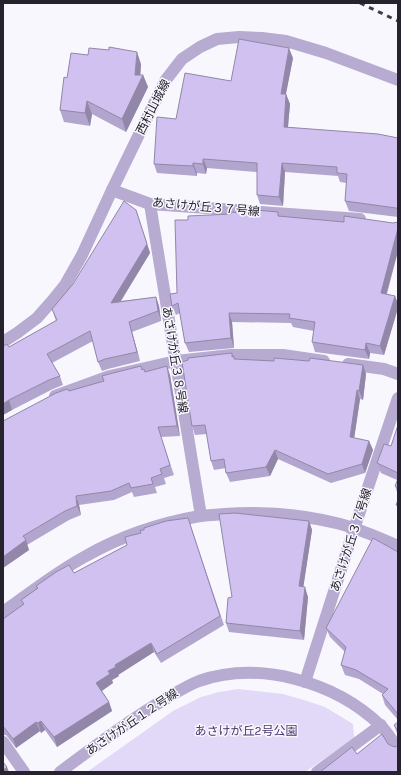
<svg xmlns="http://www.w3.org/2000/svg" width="401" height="775" viewBox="0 0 401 775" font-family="Karla,'Noto Sans JP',sans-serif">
<rect width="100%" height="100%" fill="#f9f7fe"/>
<path fill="#e2d8f7" d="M 238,689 L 283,694 L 307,701 L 325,707 L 353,724 L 354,738 L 305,772 L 87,772 L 173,711 L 201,697 L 219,692 Z"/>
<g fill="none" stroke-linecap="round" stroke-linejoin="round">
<g stroke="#b7abd2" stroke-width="12">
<path d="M 112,190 L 150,204 L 360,219"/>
<path d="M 150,204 L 201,516"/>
<path d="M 3,342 L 17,333 L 37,318 L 52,301 L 65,285 L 82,255 L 112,190 L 165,81 L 182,59 L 200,47 L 217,39 L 239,37 L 262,38 L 286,41 L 326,53 L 398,80"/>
<path d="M 348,364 L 384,369 L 398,374"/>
<path d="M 55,396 L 110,376 L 176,361 L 231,355 L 283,355 L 324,361"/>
<path d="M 3,612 C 30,593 56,572 86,556 C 121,536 160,523 200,516 C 208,515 216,515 224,514 C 262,511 299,514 336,523 C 357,528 378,537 398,546"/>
<path d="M 305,682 L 354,529 L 398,398"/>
<path d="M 3,742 L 24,772"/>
<path d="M 60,772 C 93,748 126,722 162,701 C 174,694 186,686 199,681 C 259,660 335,682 380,725 C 387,731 392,741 398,749"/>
<path d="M 317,772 L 381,725"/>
</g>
<path stroke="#3f3b47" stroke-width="3" stroke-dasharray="5 5" stroke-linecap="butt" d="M 360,3 L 398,21"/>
</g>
<g fill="#b3a6ce">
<path d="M 293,58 L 286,94 L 290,104 L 288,127 L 398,138 L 398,217 L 349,211 L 345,201 L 347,183 L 340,182 L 338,176 L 285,172 L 283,206 L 260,204 L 257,195 L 257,172 L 207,168 L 206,174 L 197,173 L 197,176 L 157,173 L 154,164 L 176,119 L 231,81 Z"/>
<path d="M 141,64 L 140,75 L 143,75 L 148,87 L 126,132 L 92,114 L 90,126 L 64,122 L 60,110 L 67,78 Z"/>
<path d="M 136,210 L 150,253 L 121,301 L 156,297 L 159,306 L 161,321 L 132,332 L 140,361 L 108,369 L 102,371 L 98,362 L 93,341 L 52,363 L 60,376 L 63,385 L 53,389 L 12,410 L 3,415 L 3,346 L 9,347 L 56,321 L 52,309 Z"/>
<path d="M 278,212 L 280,216 L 344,222 L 393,223 L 398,222 L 398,251 L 387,294 L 395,296 L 398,304 L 398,308 L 384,355 L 370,353 L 369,359 L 315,352 L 312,342 L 314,331 L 293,327 L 291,323 L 232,322 L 234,348 L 189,352 L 185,343 L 180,313 L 176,315 L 172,306 L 177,293 L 188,220 L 256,215 Z"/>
<path d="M 232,353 L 235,359 L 363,365 L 366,374 L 363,400 L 360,399 L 354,438 L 369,441 L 373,450 L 365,473 L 331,483 L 278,459 L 270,476 L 230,482 L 226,473 L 226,468 L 214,470 L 211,461 L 207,434 L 195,435 L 192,426 Z"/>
<path d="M 142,370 L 146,372 L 170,375 L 180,436 L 161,437 L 174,475 L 164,478 L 166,484 L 155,487 L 157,493 L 134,497 L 132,492 L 114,500 L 79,505 L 81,515 L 69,520 L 27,545 L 29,550 L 3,568 L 3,421 L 69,391 Z"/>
<path d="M 398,425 L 398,495 L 395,486 L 397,480 L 381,473 L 377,463 L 391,446 Z"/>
<path d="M 188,518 L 224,625 L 161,663 L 154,652 L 118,675 L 119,676 L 112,680 L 113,683 L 102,691 L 109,702 L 112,711 L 57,747 L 45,730 L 41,733 L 40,731 L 16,748 L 6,735 L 3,735 L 3,619 L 23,605 L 21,600 L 37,589 L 36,586 L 74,573 L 127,545 L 141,533 Z"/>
<path d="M 309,521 L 312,530 L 303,587 L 308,597 L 304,640 L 229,632 L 226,623 L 232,597 Z"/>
<path d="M 398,552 L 398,720 L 385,705 L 382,695 L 383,694 L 359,679 L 345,675 L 341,665 L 345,652 L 330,637 L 326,628 Z"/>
<path d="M 398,722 L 398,736 L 394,725 Z"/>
</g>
<g fill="#9287a8">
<path d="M 289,48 L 293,58 L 284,103 L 281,94 Z"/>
<path d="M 137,52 L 141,64 L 140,82 L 143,75 L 148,87 L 126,132 L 122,119 L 135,75 Z"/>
<path d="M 286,94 L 290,104 L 287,137 L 284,127 Z"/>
<path d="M 87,101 L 92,114 L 90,126 L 85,113 Z"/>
<path d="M 203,159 L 207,168 L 206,174 L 203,164 Z"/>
<path d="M 193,163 L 197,173 L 197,176 L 193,166 Z"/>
<path d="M 282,163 L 285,172 L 283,206 L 279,197 Z"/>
<path d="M 136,210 L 150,253 L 114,312 L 111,303 Z"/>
<path d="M 398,228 L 398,251 L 384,302 L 381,293 Z"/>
<path d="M 395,296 L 398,304 L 398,308 L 384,355 L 380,346 Z"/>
<path d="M 156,297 L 159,306 L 161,321 L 158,311 Z"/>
<path d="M 229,313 L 232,322 L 234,348 L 231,338 Z"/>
<path d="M 129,322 L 132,332 L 140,361 L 137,352 Z"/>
<path d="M 366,343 L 370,353 L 369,359 L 365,350 Z"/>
<path d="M 363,365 L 366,374 L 363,400 L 359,391 Z"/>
<path d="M 167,366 L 170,375 L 180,436 L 177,426 Z"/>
<path d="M 357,390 L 360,399 L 353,446 L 350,437 Z"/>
<path d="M 9,400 L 12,410 L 3,415 L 3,404 Z"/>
<path d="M 369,441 L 373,450 L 365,473 L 362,464 Z"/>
<path d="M 275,450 L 278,459 L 270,476 L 266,467 Z"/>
<path d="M 76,496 L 79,505 L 81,515 L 77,506 Z"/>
<path d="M 309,521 L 312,530 L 302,596 L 299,586 Z"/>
<path d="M 26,540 L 29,550 L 3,568 L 3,557 Z"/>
<path d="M 305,587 L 308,597 L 304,640 L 300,631 Z"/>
<path d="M 151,643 L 154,652 L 118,675 L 119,676 L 112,680 L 113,683 L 100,692 L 96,683 L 108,671 L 115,665 Z"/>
<path d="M 109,702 L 112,711 L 57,747 L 54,737 Z"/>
<path d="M 41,721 L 45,730 L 41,733 L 38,723 Z"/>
<path d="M 36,722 L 40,731 L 16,748 L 13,739 Z"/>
<path d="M 7,767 L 9,772 L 3,772 L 3,770 Z"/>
</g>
<g fill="#d0c1f0" stroke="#9287a8">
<path d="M 239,39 L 289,48 L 281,94 L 286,94 L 284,127 L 378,134 L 398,138 L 398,209 L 396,208 L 345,201 L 347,174 L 337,173 L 337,167 L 282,163 L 279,197 L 257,195 L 257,163 L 203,159 L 203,164 L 193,163 L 193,166 L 154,164 L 157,117 L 176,119 L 185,73 L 231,81 Z"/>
<path d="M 109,47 L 137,52 L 135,75 L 143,75 L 122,119 L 87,101 L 85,113 L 60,110 L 64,77 L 67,78 L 71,53 L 88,55 L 89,48 L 109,50 Z"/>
<path d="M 124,201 L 136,210 L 147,244 L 111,303 L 156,297 L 158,311 L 129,322 L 137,352 L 105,359 L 98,362 L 90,331 L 47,354 L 60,376 L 49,380 L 9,400 L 3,404 L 3,346 L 7,344 L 9,347 L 57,320 L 52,309 L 73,284 Z"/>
<path d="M 256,210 L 278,212 L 278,216 L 344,222 L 344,216 L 393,223 L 398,222 L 398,228 L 381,293 L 395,296 L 380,346 L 366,343 L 365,350 L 312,342 L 315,322 L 289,318 L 290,314 L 229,313 L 231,338 L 185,343 L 178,303 L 172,306 L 170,294 L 177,293 L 175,220 L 188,220 L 188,216 L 231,214 L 231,212 L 256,215 Z"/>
<path d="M 232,353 L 232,357 L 234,356 L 234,359 L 274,361 L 274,358 L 309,361 L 310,358 L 363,365 L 359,391 L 357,390 L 350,437 L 369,441 L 362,464 L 328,474 L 275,450 L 266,467 L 226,473 L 224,459 L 211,461 L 205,425 L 192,426 L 182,362 L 188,360 L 188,358 Z"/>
<path d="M 141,366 L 142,370 L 144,369 L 145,372 L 167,366 L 177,426 L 158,427 L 170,465 L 160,469 L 162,474 L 151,478 L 153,484 L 131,488 L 129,483 L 111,491 L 76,496 L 77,506 L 65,511 L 23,536 L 26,540 L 3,557 L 3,421 L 56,393 L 67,389 L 69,391 L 104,381 L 102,376 L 109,374 Z"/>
<path d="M 398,425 L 398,473 L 377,463 L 384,444 L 391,446 Z"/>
<path d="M 398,479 L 398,488 L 395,486 Z"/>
<path d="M 398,500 L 398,506 L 396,505 Z"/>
<path d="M 235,513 L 309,521 L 299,586 L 305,587 L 300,631 L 226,623 L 228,598 L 232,597 L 219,514 Z"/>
<path d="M 188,518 L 220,616 L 157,654 L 151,643 L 115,665 L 116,667 L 108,671 L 110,674 L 96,683 L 109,702 L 54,737 L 41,721 L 38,723 L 36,722 L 13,739 L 3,726 L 3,619 L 24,604 L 21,600 L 38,588 L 36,586 L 56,572 L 69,565 L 74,573 L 127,545 L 125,537 L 141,533 L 140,530 L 144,530 L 144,528 L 166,521 Z"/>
<path d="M 373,538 L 398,552 L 398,714 L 382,695 L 388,689 L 356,670 L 341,665 L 346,647 L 326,628 Z"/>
<path d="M 398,722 L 398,731 L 394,725 Z"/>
<path d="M 382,734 L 388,744 L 392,746 L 395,747 L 398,746 L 398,772 L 320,772 L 352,747 L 357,754 Z"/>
<path d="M 3,762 L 7,767 L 3,770 Z"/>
</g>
<g text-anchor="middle" stroke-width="3" stroke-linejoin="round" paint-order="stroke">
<g font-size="12" fill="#26222e" stroke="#f9f7fe">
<text transform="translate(153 107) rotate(-63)" y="4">西村山城線</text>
<text transform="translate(206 207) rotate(5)" y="4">あさけが丘３７号線</text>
<text transform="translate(175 360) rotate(81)" y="4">あさけが丘３８号線</text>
<text transform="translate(351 540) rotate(-72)" y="4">あさけが丘３７号線</text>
<text transform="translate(132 722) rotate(-34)" y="4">あさけが丘１２号線</text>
</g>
<g font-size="12" fill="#49336c" stroke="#f9f7fe">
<text x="246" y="735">あさけが丘2号公園</text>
</g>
</g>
<rect width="401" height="775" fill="none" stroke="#26222e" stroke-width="8"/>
</svg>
